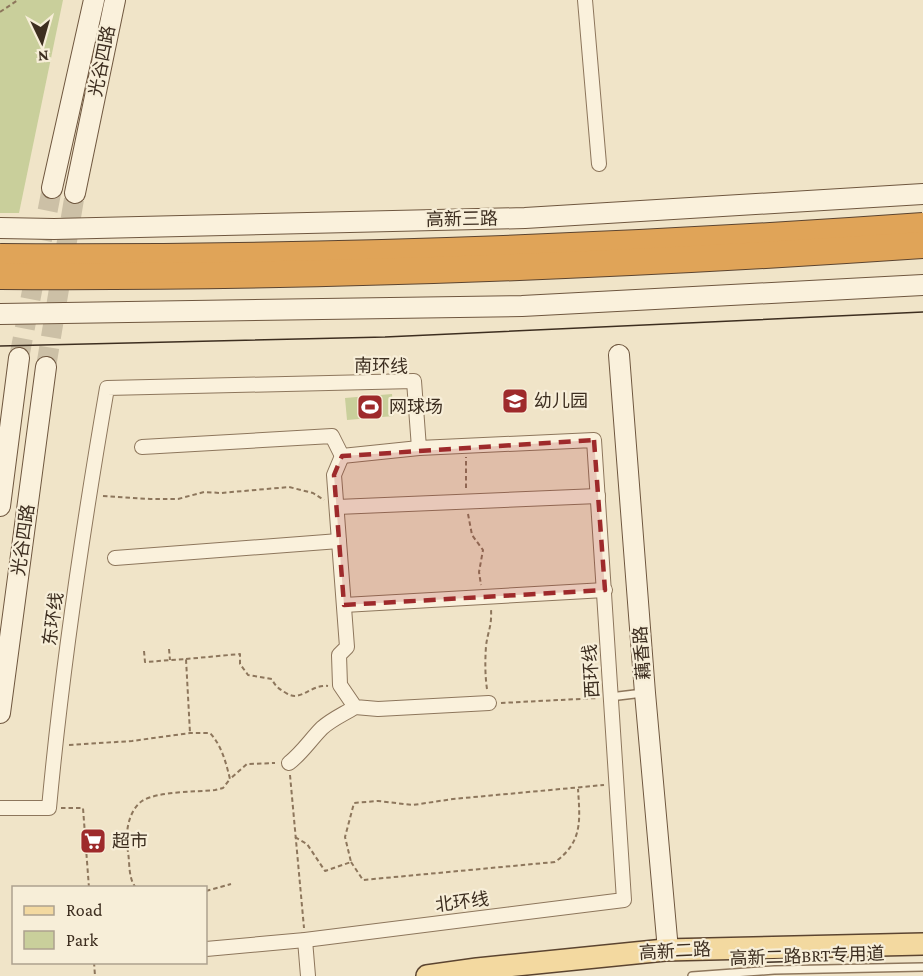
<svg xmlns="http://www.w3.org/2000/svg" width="923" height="976" viewBox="0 0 923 976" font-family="'Crimson Pro','Noto Sans SC',serif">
<rect width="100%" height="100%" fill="#f0e4c8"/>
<g fill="#c9cf9b">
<path d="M 0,0 L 63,0 L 19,213 L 0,213 Z"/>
<path d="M 392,394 L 394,416 L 347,420 L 345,398 Z"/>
</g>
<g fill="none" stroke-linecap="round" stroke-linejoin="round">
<g stroke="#ccc0a6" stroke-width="20" stroke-dasharray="20 10" stroke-linecap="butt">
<path d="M 19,358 L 52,188"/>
<path d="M 46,367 L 75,193"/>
</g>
<defs>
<g id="lane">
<path d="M 610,697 L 643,693"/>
<path d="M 692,976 L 774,970 L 923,967"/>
</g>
<g id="street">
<path d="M 585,0 L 599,164"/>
<path d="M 142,447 L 332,436 L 342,456 L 419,448"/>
<path d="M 342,456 L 334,475 L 347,647 L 339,655 L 340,685 L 355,707 L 378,709 L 489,703"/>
<path d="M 337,507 L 598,496"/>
<path d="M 115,558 L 339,541"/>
<path d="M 344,605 L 605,590"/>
<path d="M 289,763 C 302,753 311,739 322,728 C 332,719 344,714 355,707"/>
<path d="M 0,808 L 49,808 C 62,667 83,527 107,388 L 414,381 L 419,448 L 594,440 L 624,900 L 305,940 L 206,949"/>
<path d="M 305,940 L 308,976"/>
</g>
<g id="secondary">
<path d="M 52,188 L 94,0"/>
<path d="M 75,193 L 115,0"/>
<path d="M 0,228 L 54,229 L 525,218 L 923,194"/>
<path d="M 0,314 L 522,306 L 923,285"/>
<path d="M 619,355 L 645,693 L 668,950"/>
<path d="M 0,506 L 19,358"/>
<path d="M 0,713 L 46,367"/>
</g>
<path id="primary" d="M 427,976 L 477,969 L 665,950 L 923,944"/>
</defs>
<use href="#lane" stroke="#8d765c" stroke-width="10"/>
<use href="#street" stroke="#8d765c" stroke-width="16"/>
<use href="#secondary" stroke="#6f573f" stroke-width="22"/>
<use href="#primary" stroke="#5b4430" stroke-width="24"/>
<g stroke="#8d765c" stroke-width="2" stroke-dasharray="4.5 3" stroke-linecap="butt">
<path d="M 0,12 L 18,0"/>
<path d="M 466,488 L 466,457"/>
<path d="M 103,496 L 150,499 L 178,499 L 204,492 L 221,493 L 289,487 L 313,493 L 324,500"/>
<path d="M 468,514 L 472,535 L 483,550 L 479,572 L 481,585"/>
<path d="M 169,649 L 170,660"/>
<path d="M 144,651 L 145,662 L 186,659 L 190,733"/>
<path d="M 186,659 L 240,654 L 240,664 L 248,675 L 272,679 C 275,686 279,689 286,693 C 301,703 310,684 328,686"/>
<path d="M 487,689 C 485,675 485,661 486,646 C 488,630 492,627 491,609"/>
<path d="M 501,703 L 598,698"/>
<path d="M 69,745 L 132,741 L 190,733 L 210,733 C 222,746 226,763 230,779 L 247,764 L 275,763"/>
<path d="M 290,775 L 304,928"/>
<path d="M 61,808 L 83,808 L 89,888"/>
<path d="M 295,837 L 307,844 L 325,871 L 351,862 L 345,837 L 354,803 L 378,801 L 413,805 L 453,799 L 604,785"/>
<path d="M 351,862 L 363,880 L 555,862 C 583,842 580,820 578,789"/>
<path d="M 136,888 C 128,878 130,864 128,852 C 125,836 127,812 142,801 C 158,791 196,792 215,790 L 223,788 L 230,779"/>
<path d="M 206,891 L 231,884"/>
<path d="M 94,962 L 95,976"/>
</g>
<use href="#lane" stroke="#faf1dc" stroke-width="7"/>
<use href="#street" stroke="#faf1dc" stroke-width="14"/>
<use href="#secondary" stroke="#faf1dc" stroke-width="20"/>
<use href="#primary" stroke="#f3d9a0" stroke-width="21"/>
<path stroke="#3d2e20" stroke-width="1.5" d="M 0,346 L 385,337 L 923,312"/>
<defs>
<g id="highway-bridge">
<path d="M 0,257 C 308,259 616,248 923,226"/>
<path d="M 0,276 C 308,278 616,266 923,245"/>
</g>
</defs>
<use href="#highway-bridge" stroke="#5b4430" stroke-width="28" stroke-linecap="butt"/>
<use href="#highway-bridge" stroke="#e0a458" stroke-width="26"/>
</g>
<path fill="#9e2a2b" fill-opacity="0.2" stroke="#9e2a2b" stroke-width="4.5" stroke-dasharray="12 8" stroke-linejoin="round" d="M 594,440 L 605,590 L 344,605 L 334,475 L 342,456 Z"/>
<defs>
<symbol id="school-square" viewBox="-11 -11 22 22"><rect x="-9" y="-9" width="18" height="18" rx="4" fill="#9e2a2b" stroke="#f7eed8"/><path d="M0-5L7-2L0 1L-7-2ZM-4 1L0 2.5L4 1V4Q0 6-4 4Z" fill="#fff"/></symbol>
<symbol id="stadium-square" viewBox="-11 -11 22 22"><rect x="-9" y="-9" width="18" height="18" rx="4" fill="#9e2a2b" stroke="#f7eed8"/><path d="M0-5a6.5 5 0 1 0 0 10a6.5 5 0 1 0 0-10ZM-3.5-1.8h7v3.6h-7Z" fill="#fff"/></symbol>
<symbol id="supermarket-square" viewBox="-11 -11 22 22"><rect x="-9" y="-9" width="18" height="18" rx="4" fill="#9e2a2b" stroke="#f7eed8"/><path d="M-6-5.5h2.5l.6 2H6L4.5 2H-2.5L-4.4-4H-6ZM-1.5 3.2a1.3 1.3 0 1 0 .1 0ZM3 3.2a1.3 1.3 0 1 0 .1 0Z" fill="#fff"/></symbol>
</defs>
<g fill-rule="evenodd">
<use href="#school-square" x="500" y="386" width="30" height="30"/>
<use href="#stadium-square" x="355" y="392" width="30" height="30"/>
<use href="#supermarket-square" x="78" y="826" width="30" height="30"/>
</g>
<g text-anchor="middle" stroke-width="4.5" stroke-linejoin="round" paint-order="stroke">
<g font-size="18" fill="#3d2e20" stroke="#f7eed8">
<text transform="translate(102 61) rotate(-79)" y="6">光谷四路</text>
<text transform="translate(462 219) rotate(-1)" y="6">高新三路</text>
<text transform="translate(381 366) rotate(1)" y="6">南环线</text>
<text transform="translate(23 540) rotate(-82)" y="6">光谷四路</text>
<text transform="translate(53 619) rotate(-82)" y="6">东环线</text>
<text transform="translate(642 653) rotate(-94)" y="6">藕香路</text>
<text transform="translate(591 671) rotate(-93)" y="6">西环线</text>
<text transform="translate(462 902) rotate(-7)" y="6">北环线</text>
<text transform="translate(675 951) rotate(-3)" y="6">高新二路</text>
<text transform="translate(807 956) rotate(-2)" y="6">高新二路BRT专用道</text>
</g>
<g font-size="18" fill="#3d2e20" stroke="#f7eed8" text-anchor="start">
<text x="534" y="407">幼儿园</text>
<text x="389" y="413">网球场</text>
<text x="112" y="847">超市</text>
</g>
</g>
<rect x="12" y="886" width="195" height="78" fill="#f7eed8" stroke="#ada18e" stroke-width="1.5"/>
<rect x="24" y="906" width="30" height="9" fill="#f3d9a0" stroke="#ada18e" stroke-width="1.5"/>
<text x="66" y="916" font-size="18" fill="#3d2e20">Road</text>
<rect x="24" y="931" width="30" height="18" fill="#c9cf9b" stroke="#ada18e" stroke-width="1.5"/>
<text x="66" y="946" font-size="18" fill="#3d2e20">Park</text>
<g transform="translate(42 42) rotate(175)" stroke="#f7eed8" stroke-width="4.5" paint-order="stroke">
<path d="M0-4.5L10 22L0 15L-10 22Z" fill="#3d2e20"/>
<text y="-9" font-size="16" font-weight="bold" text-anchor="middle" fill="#3d2e20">N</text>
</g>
</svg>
